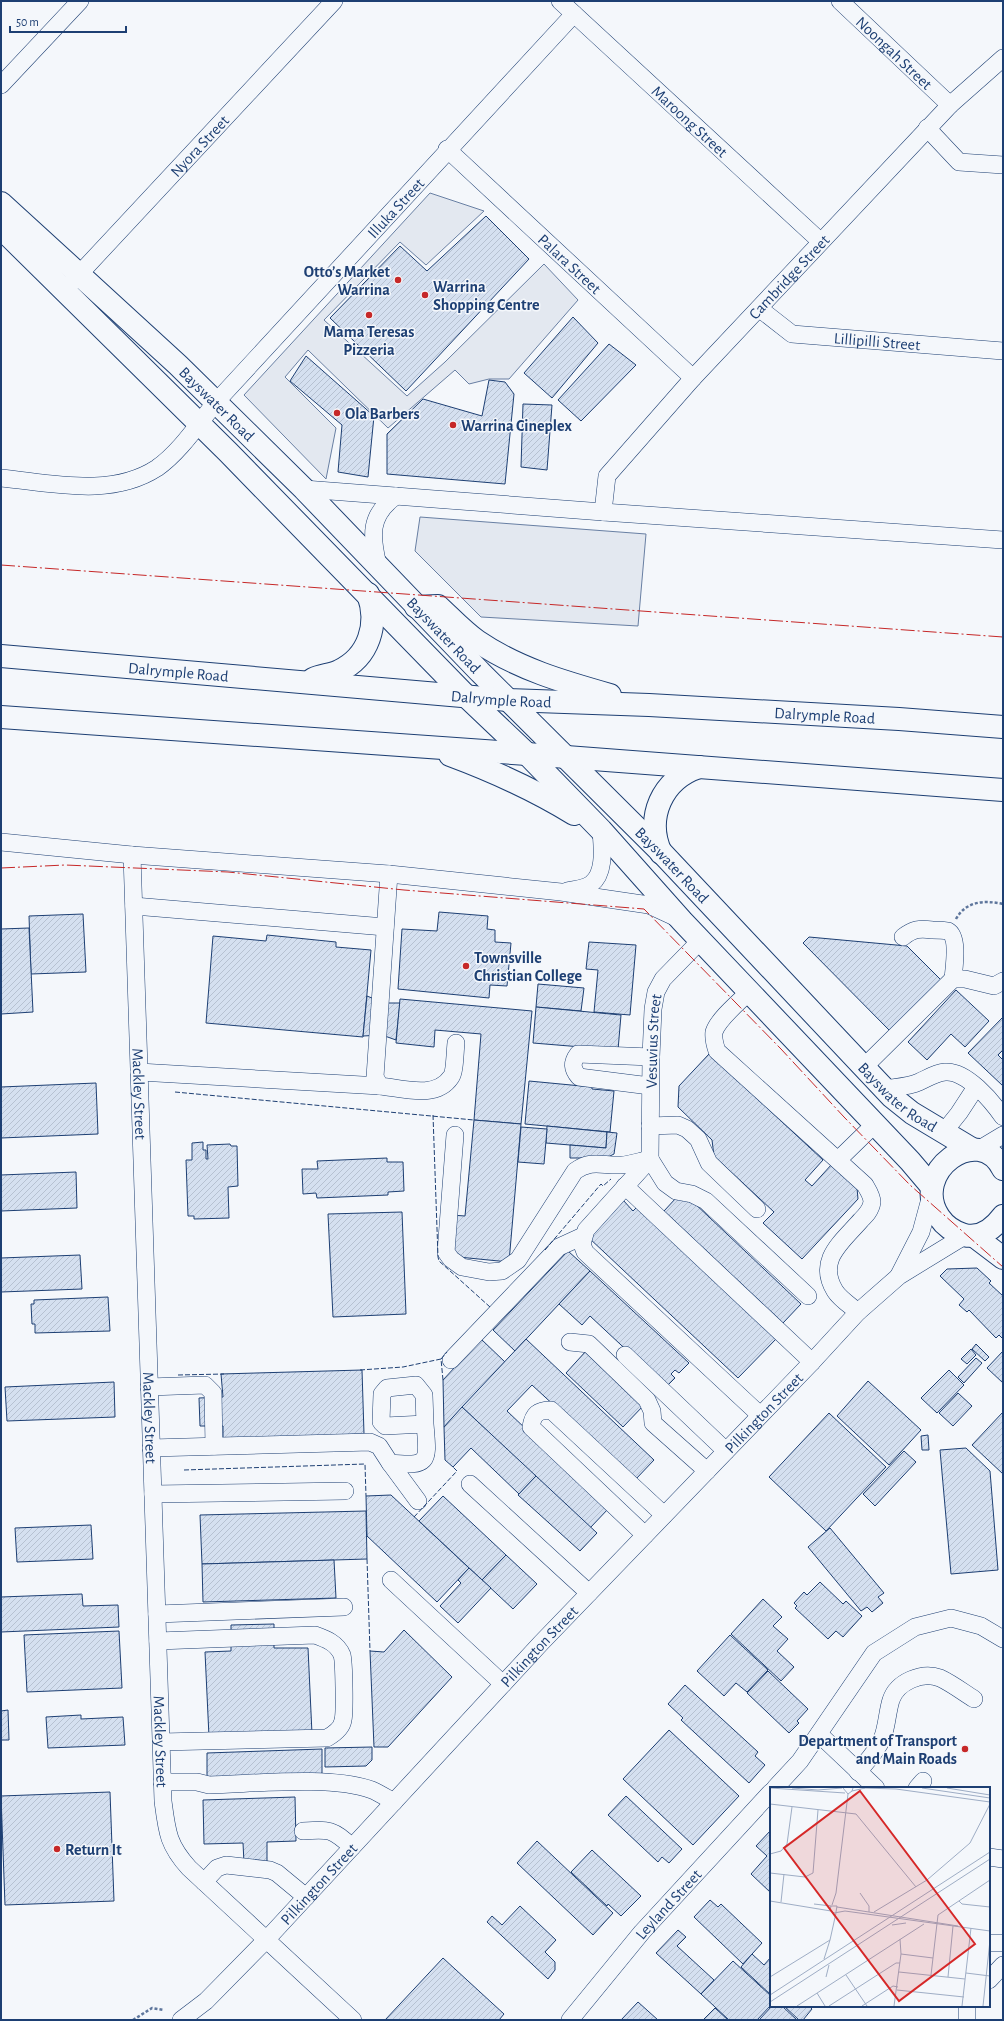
<svg xmlns="http://www.w3.org/2000/svg" width="1004" height="2021" viewBox="0 0 1004 2021" font-family="'Alegreya Sans',sans-serif">
<defs>
<pattern id="building-hatch" width="6" height="6" patternUnits="userSpaceOnUse"><rect width="6" height="6" fill="#d5e0f0"/><path d="M-1 1l2-2M0 6l6-6M5 7l2-2" fill="none" stroke="#b6c1d1"/></pattern>
</defs>
<rect width="100%" height="100%" fill="#f4f7fb"/>
<g fill="#e3e8f0" stroke="#687fa3">
<path d="M 430,193 L 484,211 L 426,265 L 400,242 L 324,320 L 407,396 L 445,362 L 544,264 L 578,300 L 509,379 L 489,379 L 469,384 L 455,370 L 388,428 L 308,350 L 285,377 L 336,428 L 326,479 L 244,395 Z"/>
<path d="M 420,517 L 646,534 L 638,626 L 481,617 L 415,551 Z"/>
</g>
<g fill="url(#building-hatch)" stroke="#1d3f73">
<path d="M 486,216 L 529,259 L 406,391 L 330,318 L 400,246 L 427,271 Z"/>
<path d="M 573,317 L 598,343 L 552,398 L 524,373 Z"/>
<path d="M 609,344 L 636,365 L 581,421 L 558,400 Z"/>
<path d="M 306,356 L 374,416 L 368,477 L 338,472 L 342,425 L 290,381 Z"/>
<path d="M 489,380 L 505,382 L 514,394 L 505,484 L 387,474 L 387,434 L 423,399 L 482,416 Z"/>
<path d="M 523,404 L 552,405 L 547,470 L 521,467 Z"/>
<path d="M 439,912 L 488,916 L 487,929 L 495,930 L 495,942 L 511,943 L 507,986 L 490,985 L 489,998 L 398,989 L 402,929 L 437,931 Z"/>
<path d="M 83,914 L 86,972 L 31,974 L 29,916 Z"/>
<path d="M 29,928 L 33,1012 L 1,1014 L 1,929 Z"/>
<path d="M 267,935 L 336,942 L 336,947 L 371,950 L 363,1037 L 206,1023 L 213,936 L 266,941 Z"/>
<path d="M 809,937 L 907,946 L 941,980 L 890,1031 L 803,943 Z"/>
<path d="M 589,942 L 636,945 L 630,1015 L 594,1012 L 598,970 L 586,969 Z"/>
<path d="M 538,984 L 584,988 L 581,1011 L 536,1007 Z"/>
<path d="M 956,990 L 989,1021 L 965,1047 L 951,1034 L 927,1060 L 908,1042 Z"/>
<path d="M 367,996 L 384,1003 L 400,1003 L 396,1040 L 382,1035 L 363,1036 Z"/>
<path d="M 400,999 L 532,1011 L 521,1124 L 474,1120 L 481,1034 L 435,1030 L 434,1047 L 396,1043 Z"/>
<path d="M 536,1007 L 621,1015 L 618,1050 L 533,1043 Z"/>
<path d="M 1003,1017 L 1003,1050 L 998,1055 L 1003,1060 L 1003,1086 L 968,1053 Z"/>
<path d="M 709,1054 L 823,1160 L 805,1180 L 812,1186 L 832,1164 L 857,1188 L 858,1199 L 802,1259 L 763,1223 L 774,1212 L 714,1156 L 712,1140 L 678,1107 L 679,1086 Z"/>
<path d="M 529,1081 L 592,1087 L 592,1089 L 614,1091 L 610,1132 L 525,1124 Z"/>
<path d="M 96,1083 L 98,1134 L 1,1138 L 1,1087 Z"/>
<path d="M 474,1120 L 521,1124 L 509,1262 L 448,1256 L 451,1215 L 465,1216 Z"/>
<path d="M 547,1126 L 607,1132 L 606,1148 L 546,1143 Z"/>
<path d="M 521,1127 L 547,1129 L 544,1164 L 518,1162 Z"/>
<path d="M 607,1132 L 617,1133 L 614,1154 L 602,1160 L 590,1158 L 570,1158 L 570,1145 L 606,1148 Z"/>
<path d="M 203,1142 L 203,1150 L 206,1150 L 206,1159 L 208,1159 L 207,1145 L 230,1144 L 231,1146 L 237,1146 L 238,1186 L 228,1187 L 229,1218 L 194,1219 L 194,1216 L 188,1216 L 186,1160 L 192,1160 L 192,1143 Z"/>
<path d="M 387,1158 L 387,1162 L 403,1162 L 404,1191 L 388,1192 L 388,1195 L 317,1198 L 316,1193 L 303,1194 L 302,1169 L 318,1169 L 317,1161 Z"/>
<path d="M 76,1172 L 77,1208 L 1,1211 L 1,1175 Z"/>
<path d="M 676,1198 L 691,1200 L 801,1304 L 783,1323 L 664,1211 Z"/>
<path d="M 623,1200 L 633,1211 L 637,1207 L 777,1338 L 738,1378 L 588,1237 Z"/>
<path d="M 402,1212 L 406,1314 L 333,1317 L 328,1214 Z"/>
<path d="M 568,1251 L 590,1271 L 515,1351 L 493,1330 Z"/>
<path d="M 80,1255 L 82,1289 L 1,1292 L 1,1258 Z"/>
<path d="M 977,1268 L 991,1281 L 989,1283 L 1003,1296 L 1003,1339 L 999,1335 L 996,1338 L 969,1310 L 967,1312 L 959,1305 L 964,1299 L 940,1276 L 947,1269 Z"/>
<path d="M 590,1271 L 689,1363 L 679,1373 L 675,1370 L 671,1374 L 675,1378 L 666,1387 L 590,1316 L 582,1325 L 559,1304 Z"/>
<path d="M 108,1297 L 110,1331 L 35,1333 L 35,1324 L 32,1324 L 31,1304 L 34,1304 L 34,1300 Z"/>
<path d="M 481,1339 L 505,1362 L 444,1427 L 443,1380 Z"/>
<path d="M 526,1339 L 654,1460 L 635,1480 L 532,1385 L 507,1411 L 609,1508 L 590,1528 L 462,1407 Z"/>
<path d="M 976,1344 L 989,1357 L 985,1361 L 972,1349 Z"/>
<path d="M 971,1349 L 976,1355 L 967,1364 L 961,1359 Z"/>
<path d="M 586,1351 L 644,1405 L 623,1427 L 566,1373 Z"/>
<path d="M 1003,1351 L 1003,1383 L 987,1368 Z"/>
<path d="M 976,1358 L 982,1363 L 964,1383 L 958,1377 Z"/>
<path d="M 362,1370 L 364,1434 L 223,1439 L 223,1426 L 200,1426 L 199,1398 L 223,1397 L 221,1374 Z"/>
<path d="M 949,1370 L 964,1385 L 937,1413 L 921,1398 Z"/>
<path d="M 868,1381 L 921,1430 L 889,1465 L 837,1416 Z"/>
<path d="M 114,1382 L 115,1417 L 7,1421 L 5,1387 Z"/>
<path d="M 958,1393 L 972,1406 L 953,1426 L 939,1413 Z"/>
<path d="M 462,1407 L 536,1476 L 519,1494 L 471,1448 L 453,1467 L 445,1460 L 444,1427 Z"/>
<path d="M 1003,1412 L 1003,1474 L 972,1445 Z"/>
<path d="M 829,1413 L 886,1467 L 826,1531 L 769,1477 Z"/>
<path d="M 928,1435 L 929,1450 L 922,1450 L 921,1436 Z"/>
<path d="M 966,1448 L 990,1471 L 998,1570 L 951,1574 L 940,1450 Z"/>
<path d="M 904,1451 L 916,1462 L 875,1506 L 863,1494 Z"/>
<path d="M 536,1476 L 597,1533 L 580,1551 L 518,1495 Z"/>
<path d="M 391,1495 L 469,1568 L 437,1602 L 367,1536 L 366,1496 Z"/>
<path d="M 443,1496 L 506,1555 L 482,1580 L 419,1521 Z"/>
<path d="M 366,1511 L 367,1559 L 202,1564 L 200,1515 Z"/>
<path d="M 91,1525 L 93,1559 L 17,1562 L 15,1528 Z"/>
<path d="M 830,1528 L 884,1593 L 878,1597 L 883,1603 L 872,1612 L 867,1607 L 861,1611 L 808,1547 Z"/>
<path d="M 506,1555 L 537,1584 L 513,1609 L 482,1580 Z"/>
<path d="M 334,1560 L 336,1598 L 203,1602 L 202,1564 Z"/>
<path d="M 469,1568 L 491,1588 L 458,1623 L 440,1606 L 461,1583 L 458,1580 Z"/>
<path d="M 820,1582 L 843,1604 L 846,1601 L 862,1616 L 843,1637 L 836,1631 L 828,1639 L 795,1608 L 797,1606 L 794,1603 L 804,1592 L 807,1595 Z"/>
<path d="M 82,1594 L 83,1606 L 118,1605 L 119,1627 L 1,1632 L 1,1597 Z"/>
<path d="M 763,1599 L 782,1617 L 773,1626 L 788,1639 L 777,1651 L 794,1667 L 781,1681 L 731,1634 Z"/>
<path d="M 274,1624 L 274,1648 L 308,1648 L 312,1734 L 209,1737 L 205,1652 L 231,1651 L 231,1625 Z"/>
<path d="M 404,1630 L 452,1677 L 388,1747 L 374,1747 L 370,1651 L 384,1652 Z"/>
<path d="M 119,1631 L 122,1688 L 27,1692 L 24,1635 Z"/>
<path d="M 730,1635 L 768,1670 L 747,1692 L 736,1683 L 724,1696 L 697,1671 Z"/>
<path d="M 768,1671 L 808,1709 L 797,1721 L 799,1723 L 789,1733 L 747,1693 Z"/>
<path d="M 685,1685 L 758,1752 L 755,1756 L 765,1765 L 749,1783 L 681,1720 L 683,1718 L 668,1704 Z"/>
<path d="M 8,1710 L 9,1740 L 1,1740 L 1,1711 Z"/>
<path d="M 81,1715 L 81,1719 L 123,1717 L 125,1745 L 48,1748 L 46,1717 Z"/>
<path d="M 669,1730 L 739,1796 L 693,1845 L 623,1779 Z"/>
<path d="M 372,1747 L 372,1760 L 366,1766 L 325,1767 L 325,1748 Z"/>
<path d="M 322,1749 L 322,1777 L 207,1781 L 207,1753 Z"/>
<path d="M 110,1792 L 114,1901 L 5,1905 L 1,1796 Z"/>
<path d="M 626,1796 L 682,1849 L 669,1863 L 662,1857 L 658,1862 L 608,1815 Z"/>
<path d="M 295,1797 L 296,1841 L 267,1842 L 267,1862 L 244,1863 L 243,1843 L 204,1844 L 203,1800 Z"/>
<path d="M 771,1830 L 771,1893 L 751,1874 L 767,1856 L 756,1846 Z"/>
<path d="M 537,1841 L 613,1913 L 593,1935 L 517,1863 Z"/>
<path d="M 592,1850 L 641,1896 L 621,1916 L 608,1904 L 607,1906 L 571,1872 Z"/>
<path d="M 710,1900 L 718,1907 L 721,1904 L 762,1943 L 743,1964 L 694,1917 Z"/>
<path d="M 520,1906 L 556,1940 L 545,1952 L 555,1962 L 555,1970 L 548,1979 L 487,1922 L 492,1916 L 502,1925 Z"/>
<path d="M 678,1930 L 686,1937 L 677,1946 L 714,1980 L 701,1994 L 656,1953 Z"/>
<path d="M 752,1954 L 764,1965 L 771,1957 L 771,1995 L 741,1967 Z"/>
<path d="M 443,1958 L 504,2014 L 499,2020 L 385,2020 Z"/>
<path d="M 733,1961 L 771,1996 L 771,2005 L 757,2020 L 729,2020 L 701,1994 Z"/>
<path d="M 638,2002 L 658,2020 L 621,2020 Z"/>
<path d="M 772,2006 L 782,2006 L 797,2020 L 759,2020 Z"/>
<path d="M 784,2006 L 809,2006 L 812,2009 L 803,2020 L 799,2020 Z"/>
<path d="M 715,2008 L 728,2020 L 703,2020 Z"/>
</g>
<g fill="none" stroke-linecap="round" stroke-linejoin="round">
<defs>
<g id="minor">
<path id="s1" d="M 560,1 L 820,241"/>
<path id="s2" d="M 840,1 L 950,105"/>
<path d="M 1,85 L 80,1"/>
<path d="M 927,128 L 959,162 L 1003,165"/>
<path id="s3" d="M 447,149 L 693,378"/>
<path id="s4" d="M 71,283 L 334,1"/>
<path id="s5" d="M 760,309 L 792,334 L 1003,351"/>
<path id="s6" d="M 1,478 C 52,483 111,498 157,468 C 180,452 198,424 216,402 L 574,14"/>
<path d="M 304,489 L 603,512 L 1003,540"/>
<path id="s7" d="M 603,512 L 607,476 L 693,378 L 950,105 L 1003,58"/>
<path d="M 378,565 C 371,536 369,515 396,496"/>
<path d="M 1,842 L 132,855 L 389,874 L 561,892 L 649,905 L 677,918"/>
<path id="s8" d="M 132,855 L 163,1801 C 167,1832 168,1845 189,1868 L 353,2020"/>
<path d="M 389,874 L 375,1077 L 380,1086 C 401,1088 436,1100 451,1077 C 455,1072 455,1051 456,1043"/>
<path d="M 567,891 C 575,889 584,889 591,884 C 606,873 602,846 601,830"/>
<path d="M 134,906 L 385,927"/>
<path d="M 903,937 C 913,929 920,928 932,930 C 937,930 943,930 948,931 C 959,937 954,968 953,979"/>
<path d="M 750,991 C 740,1001 718,1019 714,1032 C 713,1039 715,1045 717,1051 L 865,1185 C 868,1190 872,1196 872,1202 C 871,1210 866,1215 861,1220 C 842,1242 816,1260 835,1291 C 840,1299 851,1306 858,1312"/>
<path d="M 863,1068 L 953,979 L 965,979 L 994,986 L 1003,981"/>
<path d="M 139,1072 L 380,1086"/>
<path d="M 650,1086 L 579,1077 C 572,1069 571,1063 578,1054 L 651,1057"/>
<path d="M 883,1089 C 895,1087 908,1087 919,1082 C 928,1078 935,1073 945,1072 C 966,1070 992,1101 1003,1117"/>
<path d="M 650,1126 L 678,1125 L 687,1129 L 698,1139 L 709,1163 L 757,1209"/>
<path d="M 943,1133 L 959,1113 L 976,1087"/>
<path d="M 455,1135 L 446,1252 L 451,1259 L 462,1267 L 489,1272 L 502,1271 L 518,1260 L 575,1171 C 592,1159 602,1166 621,1165 C 630,1165 640,1161 650,1159"/>
<path d="M 978,1150 L 1003,1135"/>
<path d="M 650,1159 L 586,1230 L 582,1244 L 585,1252 L 760,1415"/>
<path id="s9" d="M 650,1159 L 651,1057 L 653,1009 L 656,992 L 663,979 L 701,940"/>
<path d="M 650,1159 L 665,1183 L 676,1191 L 692,1194 L 706,1201 L 808,1296"/>
<path d="M 838,1160 L 875,1124"/>
<path d="M 625,1186 L 812,1362"/>
<path d="M 899,1275 L 921,1232 L 931,1195"/>
<path d="M 570,1342 L 589,1344 L 647,1400 L 652,1411 L 653,1423 L 707,1471"/>
<path d="M 625,1355 L 726,1451"/>
<path d="M 451,1360 L 559,1247 L 583,1236"/>
<path d="M 149,1387 L 205,1385 L 213,1393 L 214,1446"/>
<path d="M 151,1448 L 370,1442 L 379,1446 L 390,1463 C 431,1467 428,1461 425,1424 L 385,1426 L 381,1422 L 382,1394 L 387,1388 L 416,1385 L 424,1395 L 425,1424"/>
<path d="M 390,1463 L 418,1501"/>
<path d="M 470,1484 L 589,1593"/>
<path d="M 153,1494 L 345,1491"/>
<path d="M 645,1535 L 531,1427 C 533,1414 538,1410 551,1410 L 664,1515"/>
<path d="M 391,1580 L 503,1684"/>
<path d="M 157,1614 L 344,1607"/>
<path d="M 158,1641 L 315,1635 C 326,1639 337,1643 342,1655 C 344,1661 345,1713 343,1720 C 342,1728 334,1734 327,1738 L 161,1742"/>
<path d="M 819,1734 L 876,1788"/>
<path d="M 858,1772 C 867,1761 877,1751 882,1739 C 887,1727 887,1713 891,1700 C 897,1682 922,1671 940,1678 C 951,1683 963,1692 974,1699"/>
<path d="M 162,1782 L 197,1782 L 209,1785 C 254,1784 331,1775 372,1790 C 379,1793 387,1798 394,1802"/>
<path d="M 775,1788 L 800,1761 L 874,1653 L 915,1627 L 951,1618 L 981,1626 L 1003,1639"/>
<path d="M 917,1788 L 923,1781"/>
<path d="M 303,1831 C 330,1829 332,1829 352,1847"/>
<path d="M 989,1857 L 1003,1859"/>
<path d="M 204,1882 L 217,1868 L 226,1865 L 270,1870 L 277,1873 L 306,1897"/>
<path d="M 989,1943 L 1003,1943"/>
<path d="M 989,1980 L 1003,1965"/>
<path d="M 967,2006 L 967,2020"/>
<path id="s10" d="M 181,2020 L 206,2001 L 267,1939 L 541,1643 L 812,1362 L 858,1312 L 899,1276 L 966,1235"/>
<path id="s11" d="M 570,2020 L 642,1932 L 771,1792"/>
</g>
<g id="major">
<path id="s12" d="M 1,203 L 178,365 L 304,489 L 480,672 L 662,853 L 892,1097 L 912,1113 L 972,1149"/>
<path d="M 1,228 L 228,452 L 467,697 L 527,754 L 601,830 L 682,921 L 910,1161 L 932,1187"/>
<path d="M 416,607 L 438,606 C 451,618 463,631 477,641 C 518,669 564,682 610,695"/>
<path id="s13" d="M 1,656 L 508,700 L 649,705 L 899,719 L 1003,727"/>
<path d="M 313,679 C 321,675 331,675 339,671 C 369,657 379,624 368,594"/>
<path d="M 1,717 L 527,754 L 1003,790"/>
<path d="M 450,755 C 493,771 535,790 574,814"/>
<path d="M 661,853 C 645,818 662,779 699,767"/>
<path d="M 1003,1169 C 979,1121 909,1172 939,1217 C 945,1226 954,1232 964,1235 C 980,1239 994,1228 1003,1216"/>
<path d="M 974,1236 L 1003,1258"/>
</g>
</defs>
<use href="#minor" stroke="#1d3f73" stroke-width="18"/>
<use href="#major" stroke="#1d3f73" stroke-width="24"/>
<g stroke="#5e769c" stroke-width="2.5" stroke-dasharray="3 2" stroke-linecap="butt">
<path d="M 956,919 C 966,901 984,900 1003,904"/>
<path d="M 133,2020 L 152,2008 L 164,2010"/>
</g>
<use href="#minor" stroke="#f4f7fb" stroke-width="17"/>
<use href="#major" stroke="#f4f7fb" stroke-width="22"/>
<g stroke="#1d3f73" stroke-width="1" stroke-dasharray="5 2" stroke-linecap="butt">
<path d="M 175,1092 L 474,1120"/>
<path d="M 433,1115 L 438,1257 L 439,1261 L 490,1307"/>
<path d="M 545,1250 L 601,1184 L 603,1186 L 611,1179"/>
<path d="M 360,1370 L 403,1367 L 441,1359"/>
<path d="M 178,1375 L 224,1374"/>
<path d="M 443,1380 L 441,1359 L 447,1352"/>
<path d="M 184,1470 L 365,1464 L 366,1496"/>
<path d="M 414,1517 L 457,1471 L 453,1467"/>
<path d="M 367,1559 L 370,1651"/>
</g>
<g stroke="#c62828" stroke-width="1" stroke-dasharray="14 3 2 3" stroke-linecap="butt">
<path d="M 1,565 L 1003,637"/>
<path d="M 1,868 L 65,865 L 228,872 L 404,890 L 644,909 L 781,1049 L 844,1117 L 910,1185 L 1003,1267"/>
</g>
</g>
<g fill="#c62828" stroke="#f4f7fb" stroke-width="1.5">
<circle cx="398" cy="280" r="4"/>
<circle cx="425" cy="295" r="4"/>
<circle cx="369" cy="315" r="4"/>
<circle cx="337" cy="413" r="4"/>
<circle cx="453" cy="425" r="4"/>
<circle cx="466" cy="966" r="4"/>
<circle cx="965" cy="1749" r="4"/>
<circle cx="57" cy="1849" r="4"/>
</g>
<g text-anchor="middle" stroke-width="3" stroke-linejoin="round" paint-order="stroke">
<g font-size="16" fill="#1d3f73" stroke="#f4f7fb">
<text dy="6" stroke="none"><textPath href="#s2" startOffset="75">Noongah Street</textPath></text>
<text dy="6" stroke="none"><textPath href="#s1" startOffset="177">Maroong Street</textPath></text>
<text dy="6" stroke="none"><textPath href="#s4" startOffset="188">Nyora Street</textPath></text>
<text dy="6" stroke="none"><textPath href="#s6" startOffset="513">Illuka Street</textPath></text>
<text dy="6" stroke="none"><textPath href="#s3" startOffset="168">Palara Street</textPath></text>
<text dy="6" stroke="none"><textPath href="#s7" startOffset="306">Cambridge Street</textPath></text>
<text dy="6" stroke="none"><textPath href="#s5" startOffset="126">Lillipilli Street</textPath></text>
<text dy="6" stroke="none"><textPath href="#s12" startOffset="295">Bayswater Road</textPath></text>
<text dy="6" stroke="none"><textPath href="#s12" startOffset="619">Bayswater Road</textPath></text>
<text dy="6" stroke="none"><textPath href="#s13" startOffset="178">Dalrymple Road</textPath></text>
<text dy="6" stroke="none"><textPath href="#s13" startOffset="502">Dalrymple Road</textPath></text>
<text dy="6" stroke="none"><textPath href="#s13" startOffset="826">Dalrymple Road</textPath></text>
<text dy="6" stroke="none"><textPath href="#s12" startOffset="943">Bayswater Road</textPath></text>
<text dy="6" stroke="none"><textPath href="#s9" startOffset="118">Vesuvius Street</textPath></text>
<text dy="6" stroke="none"><textPath href="#s8" startOffset="239">Mackley Street</textPath></text>
<text dy="6" stroke="none"><textPath href="#s12" startOffset="1267">Bayswater Road</textPath></text>
<text dy="6" stroke="none"><textPath href="#s10" startOffset="842">Pilkington Street</textPath></text>
<text dy="6" stroke="none"><textPath href="#s8" startOffset="563">Mackley Street</textPath></text>
<text dy="6" stroke="none"><textPath href="#s10" startOffset="518">Pilkington Street</textPath></text>
<text dy="6" stroke="none"><textPath href="#s8" startOffset="887">Mackley Street</textPath></text>
<text dy="6" stroke="none"><textPath href="#s10" startOffset="194">Pilkington Street</textPath></text>
<text dy="6" stroke="none"><textPath href="#s11" startOffset="152">Leyland Street</textPath></text>
</g>
<g font-size="16" font-weight="bold" fill="#1d3f73" stroke="#f4f7fb" text-anchor="start">
<text x="390" y="277" text-anchor="end">Otto’s Market<tspan x="390" dy="18">Warrina</tspan></text>
<text x="433" y="292">Warrina<tspan x="433" dy="18">Shopping Centre</tspan></text>
<text x="369" y="337" text-anchor="middle">Mama Teresas<tspan x="369" dy="18">Pizzeria</tspan></text>
<text x="345" y="419">Ola Barbers</text>
<text x="461" y="431">Warrina Cineplex</text>
<text x="474" y="963">Townsville<tspan x="474" dy="18">Christian College</tspan></text>
<text x="957" y="1746" text-anchor="end">Department of Transport<tspan x="957" dy="18">and Main Roads</tspan></text>
<text x="65" y="1855">Return It</text>
</g>
</g>
<g transform="translate(770 1787)">
<rect width="220" height="220" fill="#f4f7fb"/>
<path fill="none" stroke="#9eadc5" stroke-width="1" d="M 0,1 L 75,6M 22,1 L 48,3 L 72,1M 73,1 L 78,7 L 82,4 L 83,1M 93,1 L 126,2 L 220,15M 152,1 L 220,11M 177,1 L 220,8M 82,4 L 95,1M 0,17 L 86,27 L 146,100M 0,67 L 11,64 L 17,57 L 22,20M 0,86 L 35,90 L 43,86 L 48,23M 90,106 L 99,119 L 99,125M 0,114 L 61,124M 189,114 L 192,117 L 220,120M 11,115 L 14,87M 44,117 L 61,119M 62,118 L 66,106 L 78,7M 67,120 L 188,139M 66,125 L 67,119 L 61,119 L 60,123 L 64,126 L 75,124 L 220,144M 104,125 L 157,93 L 200,56 L 220,17M 122,138 L 136,136M 131,167 L 163,171M 54,172 L 60,153M 129,185 L 195,192M 196,186 L 220,189M 76,188 L 97,219M 161,188 L 168,128 L 220,93M 0,190 L 60,153 L 66,126M 56,190 L 59,178M 178,190 L 183,139M 127,203 L 194,210M 47,206 L 55,219M 0,208 L 220,65M 0,215 L 220,72M 27,219 L 154,137M 59,219 L 126,176 L 130,176M 92,219 L 123,199 L 128,200M 124,219 L 131,167 L 130,152M 192,219 L 201,141M 213,219 L 220,153"/>
<path fill="#d62828" fill-opacity="0.15" stroke="#d62828" stroke-width="2" d="M 90,4 L 205,157 L 129,214 L 14,61 Z"/>
<rect width="220" height="220" fill="none" stroke="#1d3f73" stroke-width="2"/>
</g>
<rect width="1004" height="2021" fill="none" stroke="#1d3f73" stroke-width="4"/>
<path d="M10 26v6h116v-6" fill="none" stroke="#1d3f73" stroke-width="2"/>
<text x="16" y="26" font-size="12" fill="#1d3f73" stroke="#f4f7fb" stroke-width="3" paint-order="stroke">50 m</text>
</svg>
